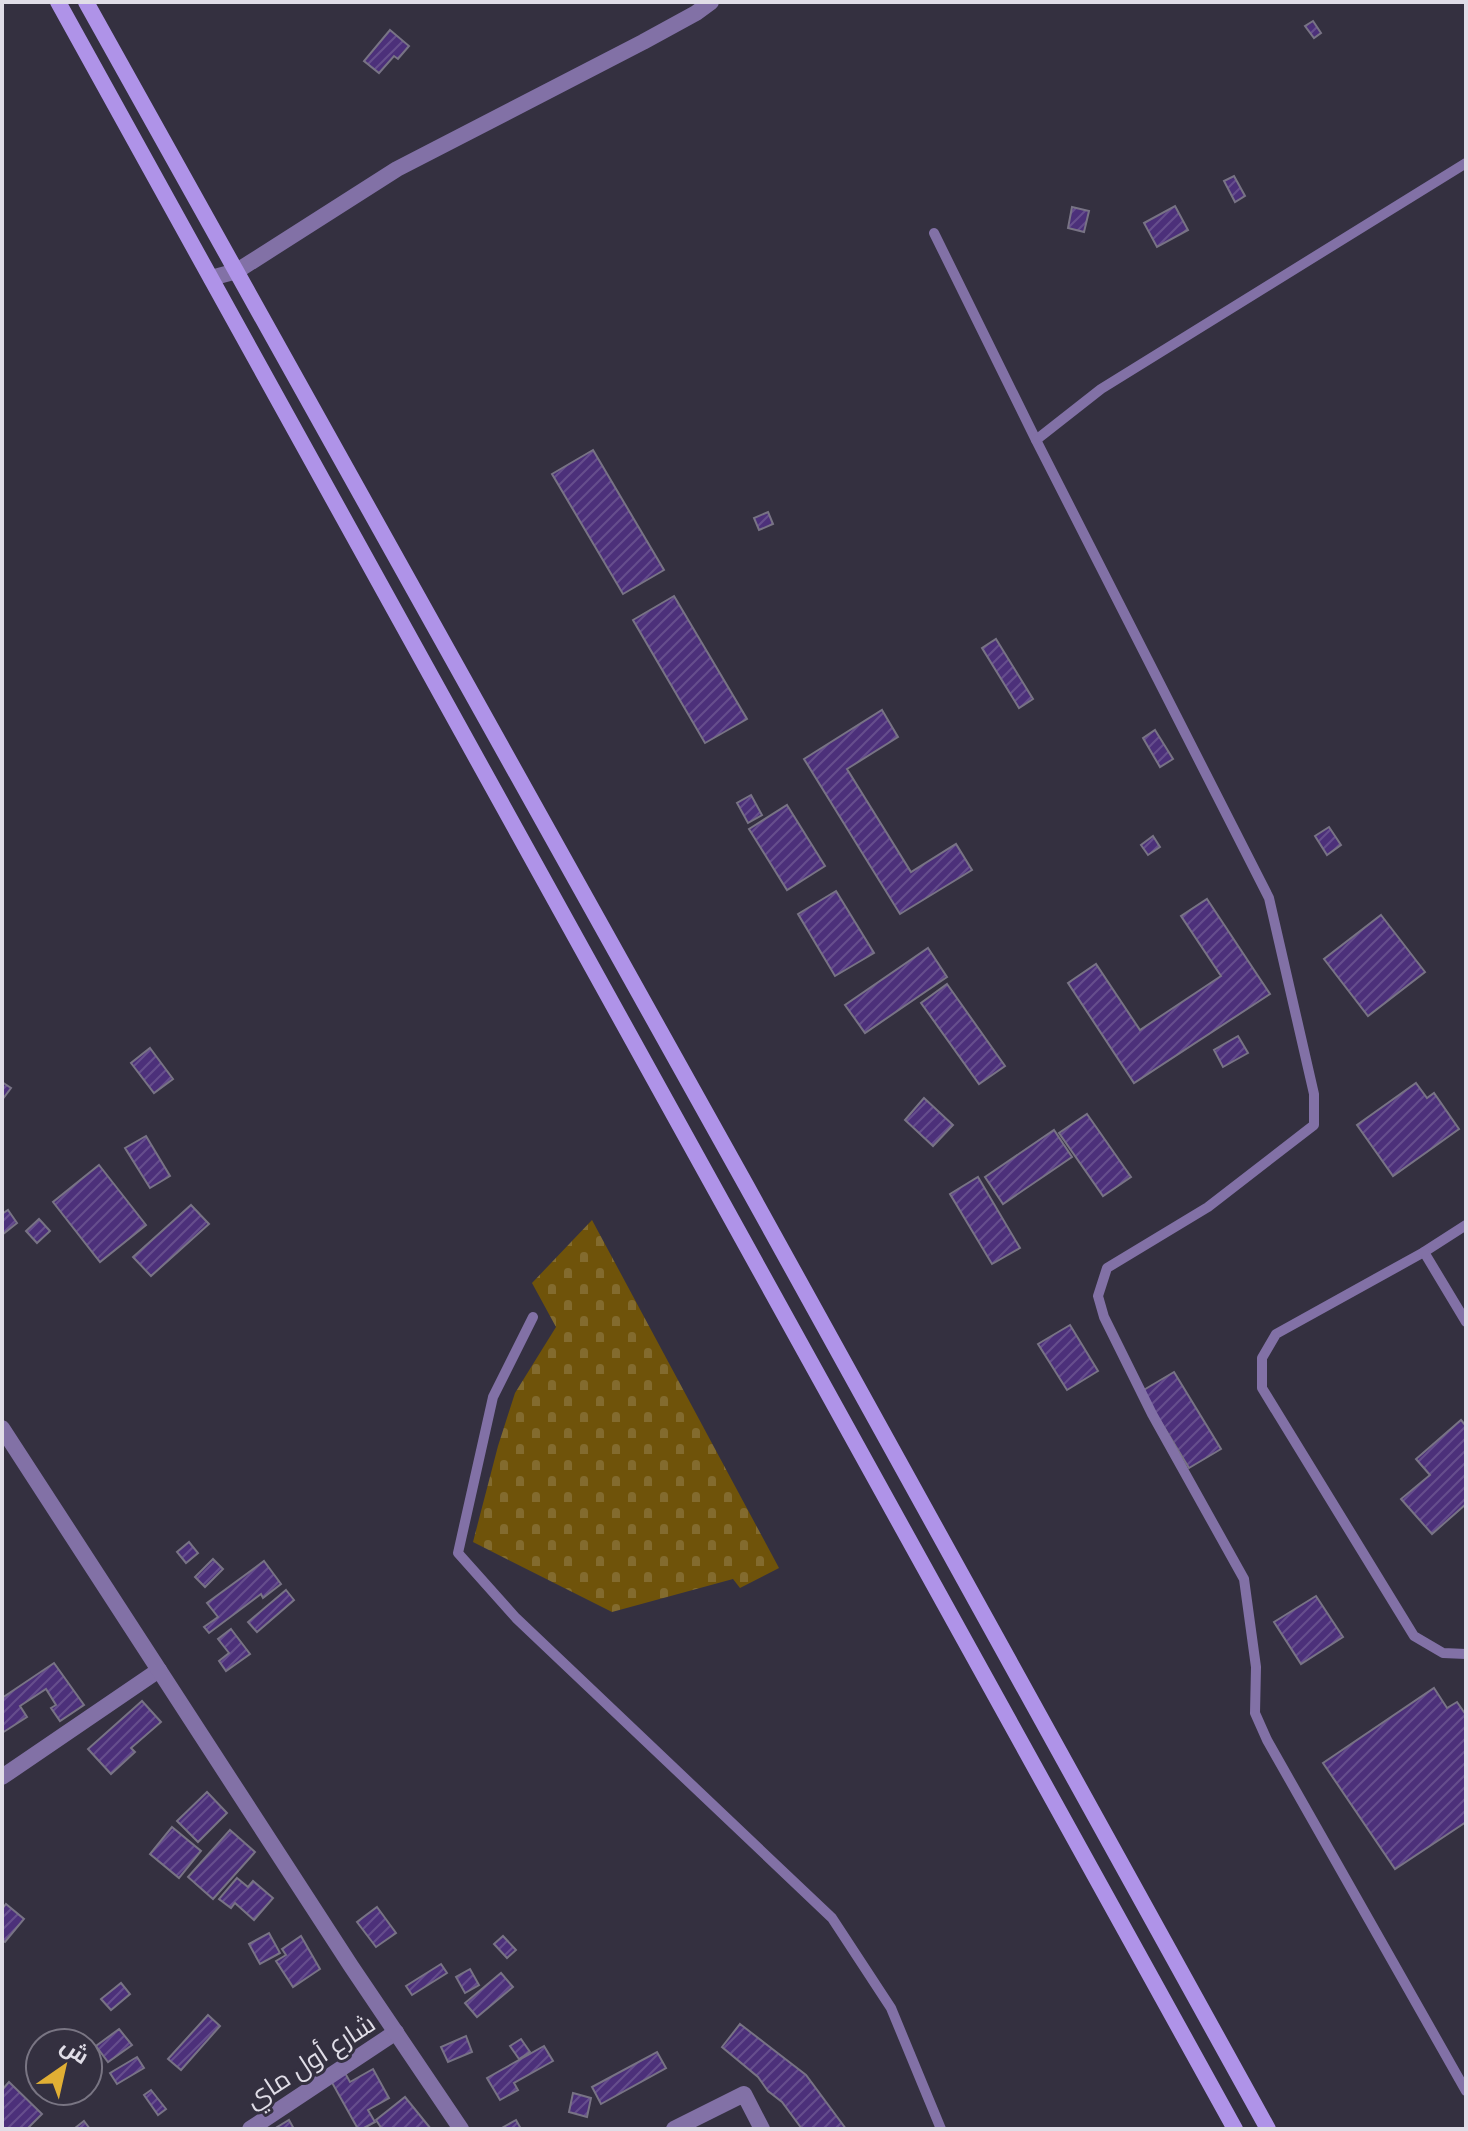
<svg xmlns="http://www.w3.org/2000/svg" width="1468" height="2131" viewBox="0 0 1468 2131" font-family="Karla,Cairo,sans-serif">
<defs>
<pattern id="cemetery-stones" width="16" height="16" patternUnits="userSpaceOnUse" patternTransform="scale(2)"><rect width="16" height="16" fill="#6f530a"/><path d="M2 7V4a2 2 0 0 1 4 0v3zM10 15v-3a2 2 0 0 1 4 0v3z" fill="#836b2e"/></pattern>
<pattern id="building-hatch" width="6" height="6" patternUnits="userSpaceOnUse" patternTransform="scale(2)"><rect width="6" height="6" fill="#4c307a"/><path d="M-1 1l2-2M0 6l6-6M5 7l2-2" fill="none" stroke="#664e8d"/></pattern>
</defs>
<rect width="100%" height="100%" fill="#343040"/>
<path fill="url(#cemetery-stones)" d="M 592,1220 L 779,1568 L 740,1588 L 733,1579 L 612,1612 L 473,1542 L 498,1446 L 515,1393 L 556,1327 L 532,1283 Z"/>
<g fill="url(#building-hatch)" stroke="#787385" stroke-width="2">
<path d="M 1313,21 L 1321,33 L 1314,38 L 1305,26 Z"/>
<path d="M 390,30 L 409,46 L 398,59 L 394,56 L 379,73 L 364,61 Z"/>
<path d="M 1234,176 L 1245,196 L 1235,202 L 1224,181 Z"/>
<path d="M 1175,206 L 1188,230 L 1157,247 L 1144,223 Z"/>
<path d="M 1072,207 L 1089,211 L 1084,232 L 1068,228 Z"/>
<path d="M 593,450 L 664,570 L 623,594 L 552,474 Z"/>
<path d="M 768,512 L 773,524 L 759,530 L 754,518 Z"/>
<path d="M 674,596 L 747,719 L 705,743 L 633,620 Z"/>
<path d="M 996,639 L 1033,699 L 1019,708 L 982,648 Z"/>
<path d="M 882,710 L 898,737 L 847,769 L 911,872 L 956,844 L 972,870 L 900,914 L 804,759 Z"/>
<path d="M 1155,730 L 1173,759 L 1160,767 L 1143,738 Z"/>
<path d="M 751,795 L 762,815 L 748,823 L 737,803 Z"/>
<path d="M 787,805 L 825,866 L 787,890 L 749,829 Z"/>
<path d="M 1329,827 L 1341,845 L 1327,855 L 1315,836 Z"/>
<path d="M 1153,836 L 1160,847 L 1148,855 L 1141,845 Z"/>
<path d="M 836,891 L 874,953 L 835,976 L 798,914 Z"/>
<path d="M 1207,899 L 1270,994 L 1134,1083 L 1068,983 L 1096,964 L 1140,1030 L 1221,976 L 1181,916 Z"/>
<path d="M 1381,915 L 1425,972 L 1368,1016 L 1324,959 Z"/>
<path d="M 928,948 L 947,977 L 865,1033 L 845,1005 Z"/>
<path d="M 947,984 L 1005,1066 L 979,1084 L 921,1003 Z"/>
<path d="M 1238,1036 L 1248,1053 L 1223,1067 L 1214,1050 Z"/>
<path d="M 150,1048 L 173,1079 L 154,1093 L 131,1063 Z"/>
<path d="M 2,1082 L 11,1088 L 2,1100 Z"/>
<path d="M 1416,1083 L 1427,1098 L 1434,1093 L 1459,1129 L 1393,1176 L 1357,1125 Z"/>
<path d="M 924,1098 L 953,1125 L 933,1146 L 905,1120 Z"/>
<path d="M 1087,1114 L 1131,1177 L 1103,1196 L 1059,1133 Z"/>
<path d="M 1054,1130 L 1072,1157 L 1003,1204 L 985,1177 Z"/>
<path d="M 146,1136 L 170,1176 L 150,1188 L 125,1148 Z"/>
<path d="M 99,1165 L 146,1225 L 100,1262 L 53,1202 Z"/>
<path d="M 978,1177 L 1020,1248 L 992,1264 L 950,1194 Z"/>
<path d="M 191,1205 L 209,1224 L 151,1276 L 133,1257 Z"/>
<path d="M 8,1210 L 17,1223 L 2,1235 L 2,1214 Z"/>
<path d="M 39,1219 L 50,1231 L 37,1243 L 26,1231 Z"/>
<path d="M 1070,1325 L 1098,1371 L 1067,1390 L 1038,1344 Z"/>
<path d="M 1174,1372 L 1221,1449 L 1189,1468 L 1142,1391 Z"/>
<path d="M 1461,1420 L 1466,1426 L 1466,1504 L 1432,1534 L 1401,1499 L 1430,1475 L 1416,1459 Z"/>
<path d="M 189,1542 L 198,1553 L 186,1563 L 177,1552 Z"/>
<path d="M 213,1559 L 223,1569 L 205,1587 L 195,1577 Z"/>
<path d="M 264,1561 L 281,1584 L 263,1598 L 261,1594 L 209,1633 L 204,1627 L 218,1617 L 207,1603 Z"/>
<path d="M 286,1590 L 294,1600 L 257,1632 L 248,1622 Z"/>
<path d="M 1316,1596 L 1343,1637 L 1301,1664 L 1274,1622 Z"/>
<path d="M 231,1629 L 250,1654 L 226,1671 L 219,1661 L 229,1653 L 218,1639 Z"/>
<path d="M 54,1663 L 84,1705 L 60,1721 L 51,1708 L 56,1705 L 46,1689 L 20,1706 L 27,1717 L 2,1733 L 2,1698 Z"/>
<path d="M 1434,1688 L 1447,1708 L 1457,1702 L 1466,1715 L 1466,1822 L 1395,1869 L 1323,1763 Z"/>
<path d="M 142,1701 L 161,1722 L 131,1748 L 135,1752 L 111,1774 L 88,1749 Z"/>
<path d="M 207,1792 L 227,1813 L 198,1842 L 177,1821 Z"/>
<path d="M 172,1827 L 201,1851 L 179,1878 L 150,1854 Z"/>
<path d="M 230,1830 L 255,1852 L 213,1899 L 188,1877 Z"/>
<path d="M 237,1878 L 248,1887 L 253,1881 L 273,1898 L 254,1920 L 235,1903 L 231,1908 L 219,1899 Z"/>
<path d="M 6,1904 L 24,1919 L 5,1942 L 2,1940 L 2,1909 Z"/>
<path d="M 377,1907 L 396,1933 L 376,1947 L 357,1922 Z"/>
<path d="M 269,1933 L 280,1953 L 260,1964 L 249,1944 Z"/>
<path d="M 301,1936 L 320,1969 L 293,1987 L 276,1961 L 286,1955 L 282,1949 Z"/>
<path d="M 503,1936 L 516,1950 L 507,1958 L 494,1944 Z"/>
<path d="M 441,1964 L 447,1973 L 412,1995 L 406,1986 Z"/>
<path d="M 470,1969 L 479,1985 L 465,1993 L 456,1977 Z"/>
<path d="M 501,1973 L 513,1987 L 477,2017 L 465,2003 Z"/>
<path d="M 121,1983 L 130,1994 L 111,2010 L 101,1999 Z"/>
<path d="M 208,2015 L 220,2026 L 181,2070 L 168,2059 Z"/>
<path d="M 740,2024 L 806,2075 L 846,2129 L 802,2129 L 782,2102 L 768,2091 L 758,2077 L 722,2047 Z"/>
<path d="M 119,2029 L 132,2045 L 108,2062 L 96,2046 Z"/>
<path d="M 466,2036 L 472,2052 L 448,2062 L 441,2047 Z"/>
<path d="M 521,2039 L 530,2052 L 519,2059 L 510,2046 Z"/>
<path d="M 544,2046 L 553,2061 L 514,2083 L 518,2090 L 500,2100 L 487,2078 Z"/>
<path d="M 657,2052 L 666,2068 L 601,2104 L 592,2087 Z"/>
<path d="M 137,2057 L 144,2068 L 117,2084 L 110,2073 Z"/>
<path d="M 373,2069 L 389,2098 L 368,2110 L 375,2122 L 362,2129 L 358,2129 L 330,2079 L 344,2071 L 350,2082 Z"/>
<path d="M 9,2082 L 42,2114 L 27,2129 L 2,2129 L 2,2090 Z"/>
<path d="M 151,2090 L 166,2109 L 158,2115 L 144,2095 Z"/>
<path d="M 573,2093 L 591,2098 L 587,2117 L 569,2112 Z"/>
<path d="M 405,2097 L 431,2129 L 382,2129 L 376,2120 Z"/>
<path d="M 289,2120 L 294,2129 L 274,2129 Z"/>
<path d="M 516,2120 L 521,2129 L 500,2129 Z"/>
<path d="M 84,2121 L 90,2129 L 76,2129 L 75,2128 Z"/>
</g>
<g fill="none" stroke-linecap="round" stroke-linejoin="round">
<g stroke="#8271a6" stroke-width="10">
<path d="M 934,233 L 1036,440 L 1269,898 L 1314,1094 L 1314,1125 L 1208,1207 L 1107,1268 L 1098,1296 L 1104,1317 L 1152,1414 L 1244,1579 L 1256,1667 L 1255,1713 L 1267,1740 L 1466,2091"/>
<path d="M 1036,440 L 1101,389 L 1466,163"/>
<path d="M 1466,1225 L 1424,1252 L 1276,1334 L 1262,1358 L 1262,1388 L 1414,1636 L 1443,1653 L 1466,1654"/>
<path d="M 1424,1252 L 1466,1322"/>
<path d="M 533,1317 L 493,1397 L 458,1553 L 516,1618 L 832,1918 L 891,2008 L 941,2129"/>
</g>
<g stroke="#8271a6" stroke-width="16">
<path d="M 211,278 L 237,271 L 397,169 L 643,42 L 696,13 L 711,2"/>
<path d="M 2,1777 L 159,1670"/>
<path d="M 250,2129 L 396,2032"/>
<path d="M 674,2129 L 744,2094 L 762,2129"/>
</g>
<path stroke="#8271a6" stroke-width="16" d="M 2,1428 L 351,1966 L 461,2129"/>
<g stroke="#af93e8" stroke-width="16">
<path d="M 58,2 L 1235,2129"/>
<path d="M 86,2 L 746,1185 L 1268,2129"/>
</g>
</g>
<g text-anchor="middle" stroke-width="6" stroke-linejoin="round" paint-order="stroke">
<g font-size="26" fill="#e0dde7" stroke="#343040">
<text transform="translate(310 2061) rotate(-33)" y="9">شارع أول ماي</text>
</g>
</g>
<rect width="1468" height="2131" fill="none" stroke="#e0dde7" stroke-width="8"/>
<g transform="translate(64 2067) rotate(34)"><circle r="38" fill="#343040" stroke="#797583" stroke-width="2"/>
<path d="M0-6L14 30L0 20L-14 30Z" fill="#e1af34"/>
<text y="-12" font-size="22" font-weight="bold" text-anchor="middle" fill="#e0dde7">ش</text>
</g>
</svg>
